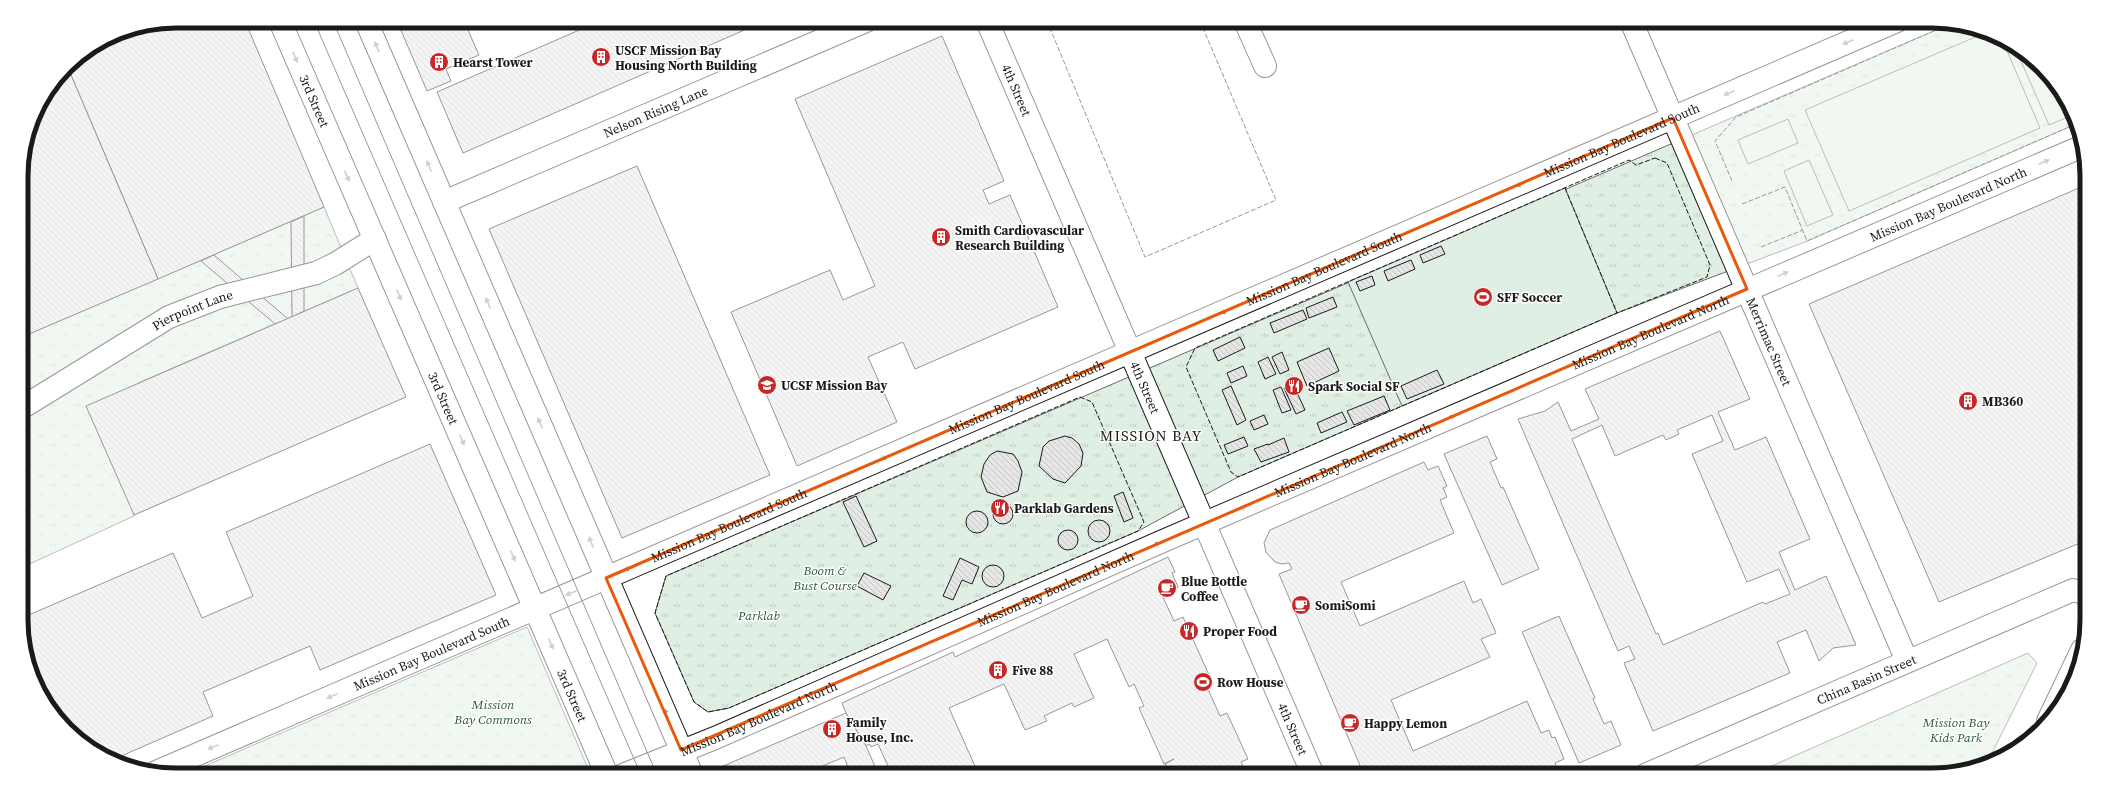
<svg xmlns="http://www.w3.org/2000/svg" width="2108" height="796" viewBox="0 0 2108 796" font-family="'Source Serif 4',serif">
<defs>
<pattern id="park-tufts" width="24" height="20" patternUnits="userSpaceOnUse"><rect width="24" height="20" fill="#e0efe3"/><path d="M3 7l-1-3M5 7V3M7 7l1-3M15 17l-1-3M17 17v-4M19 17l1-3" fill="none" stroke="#c0ccc2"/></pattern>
<pattern id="building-back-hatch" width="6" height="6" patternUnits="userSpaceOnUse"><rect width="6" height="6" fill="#e6e6e6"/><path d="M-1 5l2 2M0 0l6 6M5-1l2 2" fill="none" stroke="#c5c5c5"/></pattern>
</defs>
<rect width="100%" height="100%" fill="#fff"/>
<g fill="url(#park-tufts)" stroke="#6a6a6a">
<path d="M 1950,24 C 1961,26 1973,26 1983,30 C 2026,47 2063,80 2076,124 L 1805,242 L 1617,313 L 1238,477 L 1138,531 L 729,708 L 708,712 L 694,702 L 655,613 L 666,576 Z"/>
<path d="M 324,207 L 358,288 L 138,383 L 186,492 L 134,515 L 133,514 L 134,516 L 23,567 L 22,337 Z"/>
<path d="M 527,627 L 590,773 L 586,775 L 184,775 Z"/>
<path d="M 2028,653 L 2037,663 L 1986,765 L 1982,767 L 1942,775 L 1751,775 Z"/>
</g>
<g fill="#e0efe3" stroke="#6a6a6a">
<path d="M 1987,32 L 2002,39 L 2040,128 L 1849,211 L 1805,110 Z"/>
<path d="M 2014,45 C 2036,56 2066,91 2073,115 L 2049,125 Z"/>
<path d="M 1788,119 L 1798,143 L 1748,164 L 1738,140 Z"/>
<path d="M 1809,160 L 1833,215 L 1807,226 L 1784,171 Z"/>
<path d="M 1565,188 L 1617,313 L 1402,406 L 1348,282 Z"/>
</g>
<g fill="url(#building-back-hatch)" stroke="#1a1a1a" fill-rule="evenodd">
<path d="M 176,21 L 245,21 L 324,207 L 158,279 L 68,68 L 74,60 L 117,33 Z"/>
<path d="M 397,21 L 464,21 L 479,55 L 446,69 L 451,81 L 427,91 Z"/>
<path d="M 600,21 L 765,21 L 463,153 L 437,92 Z"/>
<path d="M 942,36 L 1004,181 L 983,190 L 989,204 L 1010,195 L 1058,307 L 915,369 L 903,342 L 868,357 L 897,422 L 797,466 L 731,312 L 830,270 L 843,300 L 875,286 L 795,99 Z"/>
<path d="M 68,68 L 158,279 L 22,337 L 21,166 L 37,107 Z"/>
<path d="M 637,166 L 770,475 L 622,538 L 489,229 Z"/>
<path d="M 2086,185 L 2087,540 L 1939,602 L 1809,304 Z"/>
<path d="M 304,216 L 304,311 L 292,317 L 291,222 Z"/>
<path d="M 1441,246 L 1445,254 L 1423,263 L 1420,255 Z"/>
<path d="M 214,255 L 288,319 L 275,324 L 201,261 Z"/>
<path d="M 1411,260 L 1415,269 L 1388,281 L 1384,271 Z"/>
<path d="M 1372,276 L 1375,285 L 1360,291 L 1356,282 Z"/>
<path d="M 358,288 L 406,397 L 134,515 L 86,406 Z"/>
<path d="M 1333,297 L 1337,307 L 1309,318 L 1306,308 Z"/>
<path d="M 1303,310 L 1307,319 L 1274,333 L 1270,323 Z"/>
<path d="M 1720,331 L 1750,399 L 1718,412 L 1735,450 L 1766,437 L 1810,539 L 1779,552 L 1795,590 L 1826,576 L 1856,645 L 1833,648 L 1819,661 L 1806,630 L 1777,642 L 1790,673 L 1653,731 L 1624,663 L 1635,659 L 1629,646 L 1618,651 L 1518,419 L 1545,411 L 1558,402 L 1571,431 L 1599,419 L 1585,389 ZM 1712,415 L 1723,441 L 1692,454 L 1747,582 L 1779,569 L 1790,594 L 1765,604 L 1763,602 L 1663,645 L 1658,633 L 1656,634 L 1572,439 L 1602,425 L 1615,456 L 1663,435 L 1666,440 L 1679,434 L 1677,430 Z"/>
<path d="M 1240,337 L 1245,348 L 1218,361 L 1213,350 Z"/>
<path d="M 1329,348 L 1339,371 L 1307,386 L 1297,362 Z"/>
<path d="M 1282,352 L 1289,370 L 1280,374 L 1272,357 Z"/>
<path d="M 1268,357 L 1276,374 L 1265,379 L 1258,362 Z"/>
<path d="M 1243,366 L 1247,376 L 1231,383 L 1227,373 Z"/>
<path d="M 1437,370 L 1444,384 L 1407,399 L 1401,386 Z"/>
<path d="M 1293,384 L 1305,410 L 1296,414 L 1284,388 Z"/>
<path d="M 1231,386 L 1246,420 L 1237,425 L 1222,390 Z"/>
<path d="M 1281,387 L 1291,410 L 1282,413 L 1273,390 Z"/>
<path d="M 1384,396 L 1390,410 L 1354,425 L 1347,411 Z"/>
<path d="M 1342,412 L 1347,422 L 1321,433 L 1317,423 Z"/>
<path d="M 1264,415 L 1268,424 L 1254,430 L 1250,421 Z"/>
<path d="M 1065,436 L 1072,438 L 1079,444 L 1083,453 L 1081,466 L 1065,483 L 1053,479 L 1039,466 L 1043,447 L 1049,441 Z"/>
<path d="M 1487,436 L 1497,459 L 1490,462 L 1501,488 L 1503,487 L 1539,569 L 1502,585 L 1444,454 Z"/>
<path d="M 1244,437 L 1248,446 L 1228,454 L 1224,445 Z"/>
<path d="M 1284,438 L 1289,452 L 1261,462 L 1254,449 L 1268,444 L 1268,445 Z"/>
<path d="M 430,444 L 496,595 L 320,670 L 310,646 L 203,692 L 213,716 L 112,760 L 90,749 L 59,722 L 37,688 L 24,650 L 24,617 L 173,553 L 202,618 L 253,596 L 226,532 Z"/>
<path d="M 997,451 L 1013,454 L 1018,461 L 1022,472 L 1018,491 L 1003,497 L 987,492 L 981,477 L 984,464 L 990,455 Z"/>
<path d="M 1424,462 L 1428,470 L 1438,466 L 1447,486 L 1443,488 L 1447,497 L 1440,500 L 1454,533 L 1341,582 L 1360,626 L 1464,581 L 1473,603 L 1481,599 L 1496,633 L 1481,639 L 1490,657 L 1391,700 L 1413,751 L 1527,701 L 1541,733 L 1549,730 L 1552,738 L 1555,737 L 1564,759 L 1555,763 L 1558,771 L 1549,775 L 1364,775 L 1279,574 L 1292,569 L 1289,563 L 1282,564 L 1275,562 L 1266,552 L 1264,543 L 1270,530 Z"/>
<path d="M 1123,492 L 1133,518 L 1124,522 L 1114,496 Z"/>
<path d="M 856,496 L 877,541 L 864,547 L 843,502 Z"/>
<circle cx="1003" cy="514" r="10"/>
<circle cx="977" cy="522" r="11"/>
<circle cx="1099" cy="531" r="11"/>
<circle cx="1068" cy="540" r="10"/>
<path d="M 1168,557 L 1175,572 L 1172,573 L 1178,587 L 1162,595 L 1174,621 L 1183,617 L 1213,684 L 1207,687 L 1220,716 L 1227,713 L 1248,759 L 1241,762 L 1247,775 L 1170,775 L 1165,764 L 1174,759 L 1164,764 L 1139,708 L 1144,706 L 1134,684 L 1129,687 L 1107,639 L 1074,654 L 1094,698 L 1074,707 L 1072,703 L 1044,716 L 1047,721 L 1025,730 L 1004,684 L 949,708 L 979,775 L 892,775 L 878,744 L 871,747 L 869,744 L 866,746 L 846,713 L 842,703 L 953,652 L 955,657 Z"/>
<path d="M 960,558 L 979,567 L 972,584 L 962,580 L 953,600 L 943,596 Z"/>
<circle cx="993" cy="576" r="11"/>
<path d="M 864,573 L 891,586 L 883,600 L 857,586 Z"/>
<path d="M 1559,616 L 1595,698 L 1593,699 L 1604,724 L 1611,721 L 1621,745 L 1579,763 L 1522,632 Z"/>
<path d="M 846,713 L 866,746 L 877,771 L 868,775 L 851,775 L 844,757 L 818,768 L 821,775 L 724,775 L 721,767 Z"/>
</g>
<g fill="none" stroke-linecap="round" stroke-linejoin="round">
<defs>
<g id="minor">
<path id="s1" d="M 987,21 L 1313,775"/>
<path d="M 1245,21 L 1265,66"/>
<path id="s2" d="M 1631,21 L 1907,661"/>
<path id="s3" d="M 444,202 L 866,21"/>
<path id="s4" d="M 23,407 L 169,317 L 220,297 L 316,273 L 335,264 L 375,239"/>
<path d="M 2048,721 L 2082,650"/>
<path id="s5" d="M 156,772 L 1897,21"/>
<path id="s6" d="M 623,775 L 715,738 L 1163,541 L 2083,146"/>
<path id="s7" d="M 1645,775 L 2073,590 L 2087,594"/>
</g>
<g id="major">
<path id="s8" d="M 280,21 L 607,775"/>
<path d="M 366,21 L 692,775"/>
</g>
</defs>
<use href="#minor" stroke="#1a1a1a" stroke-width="24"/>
<use href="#major" stroke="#1a1a1a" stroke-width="24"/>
<use href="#minor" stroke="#fff" stroke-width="22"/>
<use href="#major" stroke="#fff" stroke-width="22"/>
<g stroke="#1a1a1a" stroke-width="1">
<path d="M 314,21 L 641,775"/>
<path d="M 333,21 L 657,775"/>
</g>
<g stroke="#1a1a1a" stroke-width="1" stroke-dasharray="5 2" stroke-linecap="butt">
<path d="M 1047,21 L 1145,257 L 1276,200 L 1200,21"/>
<path d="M 1655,158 L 1667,163 L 1710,265 L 1707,277 L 1617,313 L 1238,477 L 1231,472 L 1186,367 L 1195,348 L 1629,160 L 1636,165 Z"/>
<path d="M 1732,181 L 1715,141 L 1736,117 L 1950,24"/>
<path d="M 1565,188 L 1617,313"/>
<path d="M 1742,204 L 1785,187 L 1807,241 L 2076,124"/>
<path d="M 1761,247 L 1803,230"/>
<path d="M 1080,397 L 1092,402 L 1144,522 L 1138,531 L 729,708 L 708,712 L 694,702 L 655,613 L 666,576 Z"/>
</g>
</g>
<defs><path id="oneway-solid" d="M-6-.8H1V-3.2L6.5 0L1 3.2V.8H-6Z"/></defs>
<g fill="#989898">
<use href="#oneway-solid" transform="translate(1848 42) rotate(157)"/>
<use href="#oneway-solid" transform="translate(377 47) rotate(-113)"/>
<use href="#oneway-solid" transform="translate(295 57) rotate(66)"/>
<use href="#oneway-solid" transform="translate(1729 93) rotate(157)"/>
<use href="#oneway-solid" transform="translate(2044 162) rotate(-23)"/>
<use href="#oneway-solid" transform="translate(429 166) rotate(-113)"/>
<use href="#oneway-solid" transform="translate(347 176) rotate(66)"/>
<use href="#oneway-solid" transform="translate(1521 184) rotate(157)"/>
<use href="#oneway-solid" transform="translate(1783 274) rotate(-23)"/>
<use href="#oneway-solid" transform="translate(399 295) rotate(67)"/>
<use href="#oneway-solid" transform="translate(488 303) rotate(-113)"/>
<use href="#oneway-solid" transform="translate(1226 311) rotate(156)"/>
<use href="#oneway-solid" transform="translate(1450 418) rotate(-23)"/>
<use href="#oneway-solid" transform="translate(540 423) rotate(-113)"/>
<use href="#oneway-solid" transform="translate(462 440) rotate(67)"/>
<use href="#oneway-solid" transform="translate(886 457) rotate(157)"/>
<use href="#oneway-solid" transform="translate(1241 509) rotate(-23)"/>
<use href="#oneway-solid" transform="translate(591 542) rotate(-113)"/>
<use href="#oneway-solid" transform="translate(1155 545) rotate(-24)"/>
<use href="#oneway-solid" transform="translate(513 556) rotate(67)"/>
<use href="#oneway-solid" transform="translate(629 568) rotate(156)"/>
<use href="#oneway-solid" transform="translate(571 593) rotate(157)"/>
<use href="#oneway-solid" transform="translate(551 644) rotate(67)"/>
<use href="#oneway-solid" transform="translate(858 674) rotate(-23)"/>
<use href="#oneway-solid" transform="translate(332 696) rotate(157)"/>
<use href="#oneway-solid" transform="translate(666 714) rotate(-113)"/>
<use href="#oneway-solid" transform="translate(213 747) rotate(157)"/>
</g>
<path d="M0 0H2108V796H0ZM 1673,118 L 1747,289 L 681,750 L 606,578 Z" fill="#fff" fill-opacity=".55" fill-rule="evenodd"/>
<path fill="none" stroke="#e8590c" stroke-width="3" stroke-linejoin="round" d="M 1673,118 L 1747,289 L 681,750 L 606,578 Z"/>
<defs>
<symbol id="building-disc" viewBox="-11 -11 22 22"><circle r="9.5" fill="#c62828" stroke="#fff"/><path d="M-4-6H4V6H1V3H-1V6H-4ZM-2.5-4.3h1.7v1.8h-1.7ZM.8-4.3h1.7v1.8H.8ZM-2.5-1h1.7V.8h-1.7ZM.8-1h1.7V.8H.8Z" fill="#fff"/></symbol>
<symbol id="stadium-disc" viewBox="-11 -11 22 22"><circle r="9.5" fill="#c62828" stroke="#fff"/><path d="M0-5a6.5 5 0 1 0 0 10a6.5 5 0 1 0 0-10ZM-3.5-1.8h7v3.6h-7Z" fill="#fff"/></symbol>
<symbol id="university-disc" viewBox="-11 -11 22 22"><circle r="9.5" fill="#c62828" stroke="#fff"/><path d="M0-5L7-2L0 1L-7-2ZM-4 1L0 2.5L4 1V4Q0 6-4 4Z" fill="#fff"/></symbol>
<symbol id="restaurant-disc" viewBox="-11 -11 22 22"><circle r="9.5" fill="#c62828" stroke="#fff"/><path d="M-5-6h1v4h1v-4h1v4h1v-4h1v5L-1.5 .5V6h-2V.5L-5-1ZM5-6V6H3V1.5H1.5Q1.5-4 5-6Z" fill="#fff"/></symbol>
<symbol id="cafe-disc" viewBox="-11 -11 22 22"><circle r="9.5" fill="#c62828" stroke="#fff"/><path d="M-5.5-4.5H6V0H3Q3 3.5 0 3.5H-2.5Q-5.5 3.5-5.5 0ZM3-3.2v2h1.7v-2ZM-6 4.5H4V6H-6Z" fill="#fff"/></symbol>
</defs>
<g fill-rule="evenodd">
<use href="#building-disc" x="590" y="46" width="22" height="22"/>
<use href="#building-disc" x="428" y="51" width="22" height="22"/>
<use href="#building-disc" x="930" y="226" width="22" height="22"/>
<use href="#stadium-disc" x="1472" y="286" width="22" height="22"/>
<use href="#university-disc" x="756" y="374" width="22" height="22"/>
<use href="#restaurant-disc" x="1283" y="375" width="22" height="22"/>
<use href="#building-disc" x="1957" y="390" width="22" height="22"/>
<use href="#restaurant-disc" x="989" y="497" width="22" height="22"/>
<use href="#cafe-disc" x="1156" y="577" width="22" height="22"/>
<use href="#cafe-disc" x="1290" y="594" width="22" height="22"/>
<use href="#restaurant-disc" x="1178" y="620" width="22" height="22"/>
<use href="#building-disc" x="987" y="659" width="22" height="22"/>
<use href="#stadium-disc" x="1192" y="671" width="22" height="22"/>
<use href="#cafe-disc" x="1339" y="712" width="22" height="22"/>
<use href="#building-disc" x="821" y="718" width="22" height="22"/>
</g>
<g text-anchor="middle" stroke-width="3" stroke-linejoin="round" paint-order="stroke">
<g font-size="13" font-weight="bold" fill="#1a1a1a" stroke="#fff" text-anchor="start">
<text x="615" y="55">USCF Mission Bay<tspan x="615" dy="15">Housing North Building</tspan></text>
<text x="453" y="67">Hearst Tower</text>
<text x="955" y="235">Smith Cardiovascular<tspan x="955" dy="15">Research Building</tspan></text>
<text x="1497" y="302">SFF Soccer</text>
<text x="781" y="390">UCSF Mission Bay</text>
<text x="1308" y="391">Spark Social SF</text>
<text x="1982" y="406">MB360</text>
<text x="1014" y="513">Parklab Gardens</text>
<text x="1181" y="586">Blue Bottle<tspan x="1181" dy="15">Coffee</tspan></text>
<text x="1315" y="610">SomiSomi</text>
<text x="1203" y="636">Proper Food</text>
<text x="1012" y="675">Five 88</text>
<text x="1217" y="687">Row House</text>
<text x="846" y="727">Family<tspan x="846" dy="15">House, Inc.</tspan></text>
<text x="1364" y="728">Happy Lemon</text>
</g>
<g font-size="13" fill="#1a1a1a" stroke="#fff">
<text dy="5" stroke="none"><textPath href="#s1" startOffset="75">4th Street</textPath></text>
<text dy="5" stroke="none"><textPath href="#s8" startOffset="87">3rd Street</textPath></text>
<text dy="5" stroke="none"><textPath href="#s3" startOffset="230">Nelson Rising Lane</textPath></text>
<text dy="5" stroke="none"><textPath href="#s5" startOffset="1596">Mission Bay Boulevard South</textPath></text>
<text dy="5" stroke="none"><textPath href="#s6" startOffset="1443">Mission Bay Boulevard North</textPath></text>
<text dy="5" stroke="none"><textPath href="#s5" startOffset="1272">Mission Bay Boulevard South</textPath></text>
<text dy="5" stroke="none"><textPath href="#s4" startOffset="196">Pierpoint Lane</textPath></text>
<text dy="5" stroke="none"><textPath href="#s6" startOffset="1119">Mission Bay Boulevard North</textPath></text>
<text dy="5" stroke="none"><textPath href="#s2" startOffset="349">Merrimac Street</textPath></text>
<text dy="5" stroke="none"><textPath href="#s1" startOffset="399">4th Street</textPath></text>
<text dy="5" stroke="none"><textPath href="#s5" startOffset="948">Mission Bay Boulevard South</textPath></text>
<text dy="5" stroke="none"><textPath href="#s8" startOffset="411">3rd Street</textPath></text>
<text dy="5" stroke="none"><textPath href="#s6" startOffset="795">Mission Bay Boulevard North</textPath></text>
<text dy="5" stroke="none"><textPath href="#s5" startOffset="624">Mission Bay Boulevard South</textPath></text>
<text dy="5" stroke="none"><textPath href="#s6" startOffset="471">Mission Bay Boulevard North</textPath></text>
<text dy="5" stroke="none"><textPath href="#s5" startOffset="300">Mission Bay Boulevard South</textPath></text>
<text dy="5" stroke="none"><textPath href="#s7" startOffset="241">China Basin Street</textPath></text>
<text dy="5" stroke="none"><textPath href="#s8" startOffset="735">3rd Street</textPath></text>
<text dy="5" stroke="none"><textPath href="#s6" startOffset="147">Mission Bay Boulevard North</textPath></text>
<text dy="5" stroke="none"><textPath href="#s1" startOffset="771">4th Street</textPath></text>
</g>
<g font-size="13" font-style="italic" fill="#2b5a34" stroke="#fff">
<text x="825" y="575">Boom &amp;<tspan x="825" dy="15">Bust Course</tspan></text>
<text x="759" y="620">Parklab</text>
<text x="493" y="709">Mission<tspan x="493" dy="15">Bay Commons</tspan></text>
<text x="1956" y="727">Mission Bay<tspan x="1956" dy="15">Kids Park</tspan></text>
</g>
<g font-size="15" letter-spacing="1" fill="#1a1a1a" stroke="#fff">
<text x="1151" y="441">MISSION BAY</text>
</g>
</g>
<path d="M0 0H2108V796H0ZM176 28H1932A148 148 0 0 1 2080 176V620A148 148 0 0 1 1932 768H176A148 148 0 0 1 28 620V176A148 148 0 0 1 176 28Z" fill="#fff" fill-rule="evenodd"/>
<path fill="none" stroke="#1a1a1a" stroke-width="5" d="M176 28H1932A148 148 0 0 1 2080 176V620A148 148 0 0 1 1932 768H176A148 148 0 0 1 28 620V176A148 148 0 0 1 176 28Z"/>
</svg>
